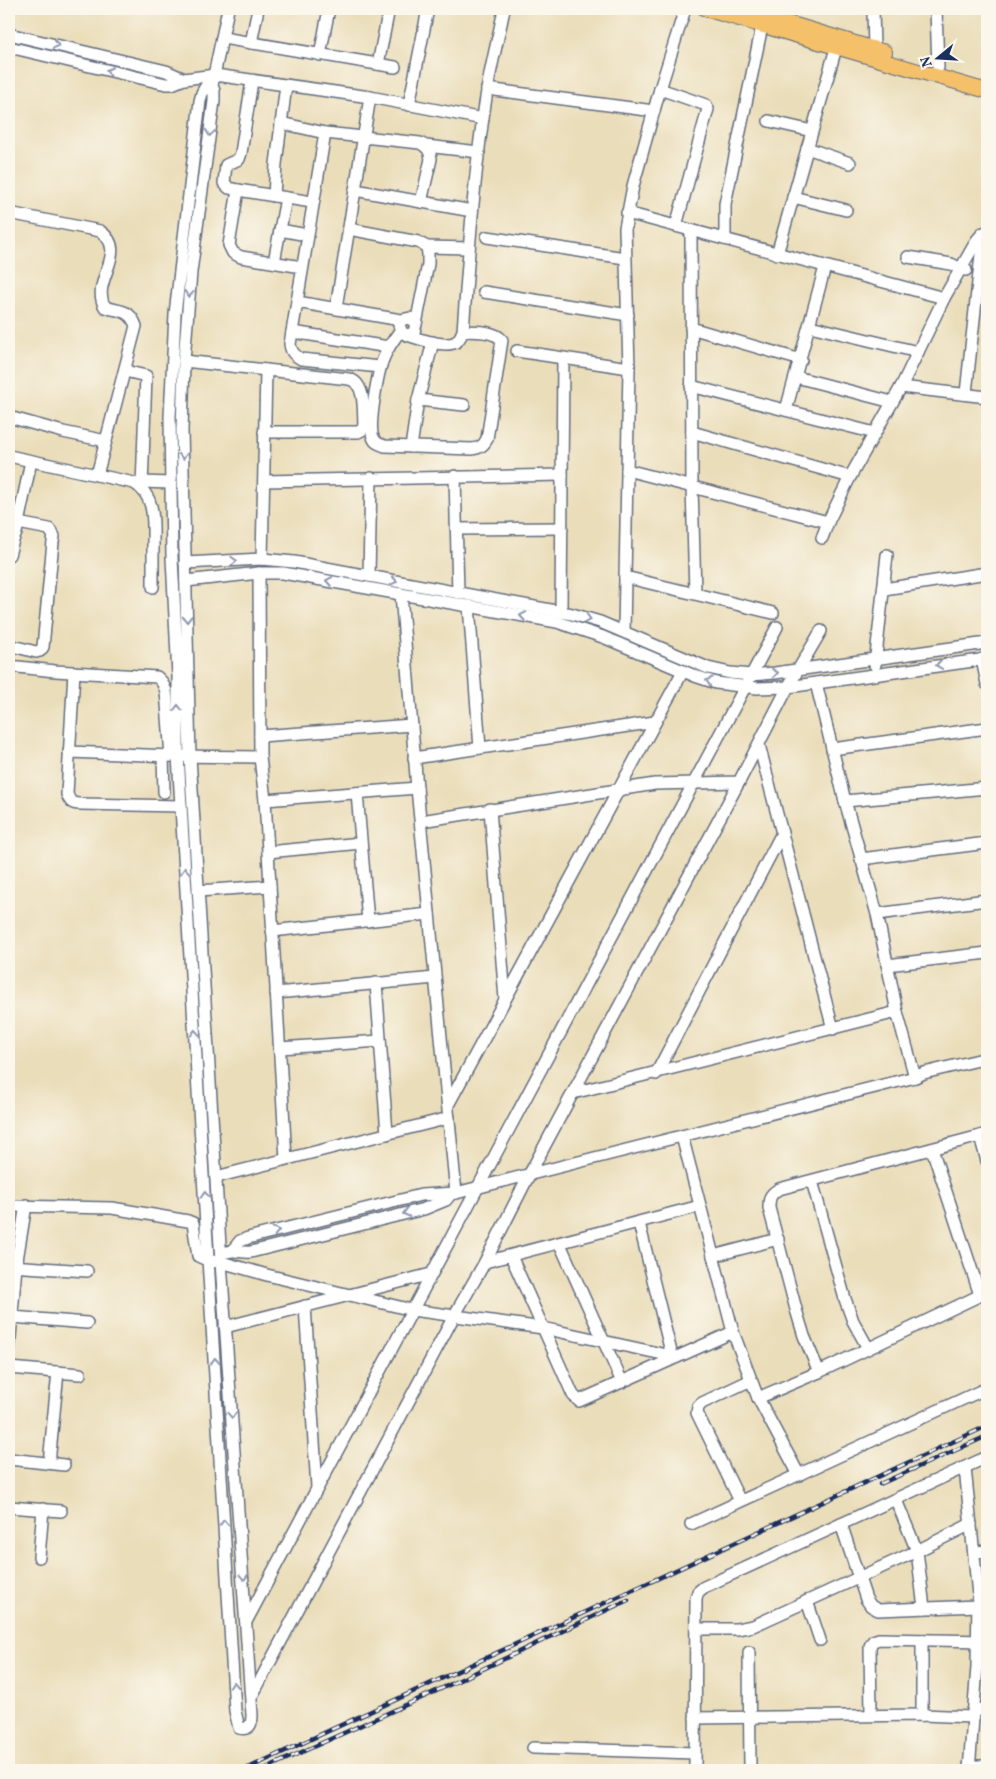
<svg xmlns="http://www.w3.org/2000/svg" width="996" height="1779" viewBox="0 0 996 1779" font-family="Vollkorn,serif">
<rect width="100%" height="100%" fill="#fbf7ec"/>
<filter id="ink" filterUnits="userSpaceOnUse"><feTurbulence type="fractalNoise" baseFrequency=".02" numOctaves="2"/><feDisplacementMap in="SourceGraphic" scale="10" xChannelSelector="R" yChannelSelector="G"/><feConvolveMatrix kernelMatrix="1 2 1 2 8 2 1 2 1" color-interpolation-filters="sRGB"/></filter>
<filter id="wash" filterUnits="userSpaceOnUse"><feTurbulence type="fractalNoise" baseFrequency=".0096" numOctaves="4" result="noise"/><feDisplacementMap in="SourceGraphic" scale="20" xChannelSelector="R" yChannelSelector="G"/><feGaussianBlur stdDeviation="1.12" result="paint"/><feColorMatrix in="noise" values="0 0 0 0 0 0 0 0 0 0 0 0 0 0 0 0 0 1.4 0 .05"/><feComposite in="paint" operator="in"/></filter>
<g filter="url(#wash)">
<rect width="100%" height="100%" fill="#eaddb9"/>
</g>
<g filter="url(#ink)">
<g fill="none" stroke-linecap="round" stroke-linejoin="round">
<defs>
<g id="minor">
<path d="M 873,9 L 874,49"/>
<path d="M 936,9 L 938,68"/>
<path d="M 9,34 L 166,71 L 184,79"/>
<path d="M 223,38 L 395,67"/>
<path d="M 251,43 L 258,9"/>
<path d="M 9,47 L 166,84 L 172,84 L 184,79 L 215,75 L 370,97 L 483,119"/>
<path d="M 320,55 L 329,9"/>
<path d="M 378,64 L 389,9"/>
<path d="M 252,81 L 241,153 L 239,159 L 226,165 L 224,183 L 229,188 L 238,190 L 312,202"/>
<path d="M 212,85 L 206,86 L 202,93 L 200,101 L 175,314 L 170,417 L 172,558 L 178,676 L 178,756 L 235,1711 L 239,1728 C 249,1730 252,1725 252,1715 L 221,1262 L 190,757 L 182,431 L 184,361 L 191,272 L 214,101 L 214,91 L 212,85 L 228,9"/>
<path d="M 487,89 L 654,111"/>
<path d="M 660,89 L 706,105 L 708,109 L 676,226"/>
<path d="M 409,105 L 428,9"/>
<path d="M 769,121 L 812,131"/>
<path d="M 281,123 L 325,133 L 420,143 C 428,147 430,151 431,159 L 421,202"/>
<path d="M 325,133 L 290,344 C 291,352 294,355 301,359 L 380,367"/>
<path d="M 426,146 L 479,152"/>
<path d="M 807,148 L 850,163"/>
<path d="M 238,190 L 229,245 L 233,253 L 241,257 L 302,267"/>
<path d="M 355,190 L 472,211"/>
<path d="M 274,196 L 276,164 L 286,85"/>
<path d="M 793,197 L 846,210"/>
<path d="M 9,213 L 100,231 C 131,252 89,281 105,307 C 120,312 130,309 136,326 L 97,475"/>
<path d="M 627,213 L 944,298"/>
<path d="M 349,229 L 418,242 L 427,247 L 428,254 L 428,264 L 416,324"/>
<path d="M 280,230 L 307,235"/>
<path d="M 691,230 L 692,486 L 695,593"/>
<path d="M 487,237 L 625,258"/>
<path d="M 725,239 L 725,204 L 762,26"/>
<path d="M 427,247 L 469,248"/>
<path d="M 777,254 L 836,48"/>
<path d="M 908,257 L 951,264 L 961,269 L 966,270"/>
<path d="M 274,262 L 286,198"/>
<path d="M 484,292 L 628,315"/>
<path d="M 297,302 L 401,320 L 410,318 L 416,324 L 414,332 L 409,335 L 402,333 L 399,325 L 401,320"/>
<path d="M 336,308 L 370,97"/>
<path d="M 810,326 L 918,352"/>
<path d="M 691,328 L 801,360"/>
<path d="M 400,331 C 394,339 388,347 384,357 C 378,370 368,425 373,437 C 375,443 379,444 385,446 L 472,449 C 480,448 483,446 487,439 L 502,340 C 494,330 474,332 463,331"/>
<path d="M 292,332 L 389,347"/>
<path d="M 407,335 C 419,339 445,348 456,342 C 460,339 461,335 463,331 C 469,251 474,171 487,91 C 491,64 499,36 504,9"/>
<path d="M 517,351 L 629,368"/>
<path d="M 184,361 L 349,379 C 366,383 363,411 364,425 L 362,430 L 358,432 L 264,432"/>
<path d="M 125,371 L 146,376 L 142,487"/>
<path d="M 796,377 L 892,402"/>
<path d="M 691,386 L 875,433"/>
<path d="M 901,387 L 987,397"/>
<path d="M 966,393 L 983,236"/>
<path d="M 418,400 L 464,405"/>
<path d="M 786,410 L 825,267"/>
<path d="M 9,417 L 63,432 L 106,441"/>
<path d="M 692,432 L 850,477"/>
<path d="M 411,447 L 418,400 L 433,342"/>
<path d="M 9,456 L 134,483 C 156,496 153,521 153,543 C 153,558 153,572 153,587"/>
<path d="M 627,470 L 828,522"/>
<path d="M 455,476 L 458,593"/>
<path d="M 264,481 L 562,475"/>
<path d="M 142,482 L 170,483"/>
<path d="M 457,529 L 562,528"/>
<path d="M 822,538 L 828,522 L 850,477 L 901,387 L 944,298 L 977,240 L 983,233 L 987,232"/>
<path d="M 9,542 L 13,540 L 16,533 L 31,461"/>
<path d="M 9,555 L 13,540"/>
<path d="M 262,559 L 266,370"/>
<path d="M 185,563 L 262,559 L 294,562 L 572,614 L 600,622 L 708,668 L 730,673 L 751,675 L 775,673 L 987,643"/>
<path d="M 259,573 L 260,757 L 265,800 L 286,1159"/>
<path d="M 369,576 L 371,478"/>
<path d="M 625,577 L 773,613"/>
<path d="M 186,581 L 259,573 L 283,573 L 557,622 L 603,637 L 695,676 L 716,683 L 757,688 L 788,687 L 987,659"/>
<path d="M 884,589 L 987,573"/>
<path d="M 401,594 L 417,788 L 456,1193"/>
<path d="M 469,606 L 480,748"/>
<path d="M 561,612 L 563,358"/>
<path d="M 624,632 L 629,368 L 625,228 L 633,186 L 660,89 L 685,9"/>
<path d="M 9,645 L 36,652 L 40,651 L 43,647 L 53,542 L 54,536 L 49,529 L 18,523"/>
<path d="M 982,659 L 987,684"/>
<path d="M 875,665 L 887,555"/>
<path d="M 9,666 L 55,671 L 157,677 L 162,682 L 166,691 L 171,756"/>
<path d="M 74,672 L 67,794 C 70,802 72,804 80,804 L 181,806"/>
<path d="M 816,683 L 845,801 L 987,788"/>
<path d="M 260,736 L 412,725"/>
<path d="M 759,745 L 833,1029"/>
<path d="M 832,749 L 987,728"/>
<path d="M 69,752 L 171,756 L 260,757"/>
<path d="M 163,756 L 164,792"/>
<path d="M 414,758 L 655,722"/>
<path d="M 357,793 L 368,921"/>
<path d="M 265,800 L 417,788"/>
<path d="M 845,801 L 877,914 L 897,1012 L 915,1077 L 924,1073 L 987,1058"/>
<path d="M 490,809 L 505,999"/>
<path d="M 421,821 L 655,784 L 739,782 L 788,687 L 821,631"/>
<path d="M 268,852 L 361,843"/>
<path d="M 861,859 L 987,843"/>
<path d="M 198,891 L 270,886"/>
<path d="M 877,914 L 987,900"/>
<path d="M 272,931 L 429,914"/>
<path d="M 887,965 L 987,953"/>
<path d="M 376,983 L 387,1134"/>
<path d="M 276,993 L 435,978"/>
<path d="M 280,1048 L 380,1041"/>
<path d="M 656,1074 L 782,833"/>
<path d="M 573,1093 L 897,1012"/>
<path d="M 448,1105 L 683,671"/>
<path d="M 987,1134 L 980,1136 L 987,1161"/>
<path d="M 682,1136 L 733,1332 L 758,1398 L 799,1475"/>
<path d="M 932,1149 L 980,1295"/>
<path d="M 216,1177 L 449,1118"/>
<path d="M 812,1181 L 845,1299 L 853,1321 L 868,1348"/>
<path d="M 9,1206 L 112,1208 L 188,1221 L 193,1223 L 198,1256 L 209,1261 L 221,1262 L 267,1275 L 412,1310 L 543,1328 L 676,1357"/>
<path d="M 639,1223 L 672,1356"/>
<path d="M 560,1244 L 622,1382"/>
<path d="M 233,1250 L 240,1241 L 248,1238 L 421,1195 L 456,1193 L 915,1077"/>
<path d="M 227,1252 C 235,1249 242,1253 251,1252 L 424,1209 L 446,1200 L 450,1195"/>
<path d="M 511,1256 L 573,1395 L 579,1401 L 733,1332"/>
<path d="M 713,1256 L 778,1239"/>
<path d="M 485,1262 L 700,1206"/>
<path d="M 10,1266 L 87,1271"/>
<path d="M 305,1306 L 317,1487"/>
<path d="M 12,1317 L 87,1323"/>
<path d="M 225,1327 L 431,1274"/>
<path d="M 9,1350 L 16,1266 L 26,1205"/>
<path d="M 9,1368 L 80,1374"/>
<path d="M 819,1372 L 804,1336 L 797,1313 L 769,1208 C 769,1198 770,1194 779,1189 L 980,1136"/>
<path d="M 758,1398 L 819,1372 L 987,1292"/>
<path d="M 9,1459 L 64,1465"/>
<path d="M 49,1463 L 58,1372"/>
<path d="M 965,1468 L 978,1595 L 977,1667 L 969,1770"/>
<path d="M 896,1500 L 917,1551 L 924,1608"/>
<path d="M 740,1501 L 697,1413 L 698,1407 L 702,1403 L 751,1380"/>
<path d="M 9,1507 L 61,1511"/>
<path d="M 691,1524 L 987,1388"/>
<path d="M 841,1524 L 866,1599 L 871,1606 L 878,1610 L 978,1606"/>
<path d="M 974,1552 L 987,1551"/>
<path d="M 39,1557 L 43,1509"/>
<path d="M 807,1601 L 820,1640"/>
<path d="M 247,1620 L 777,627"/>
<path d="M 697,1629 L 737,1629 L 753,1626 L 917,1551 L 971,1524"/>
<path d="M 749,1652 L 750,1767"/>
<path d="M 252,1696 L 454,1316 L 485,1262 L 529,1175 L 739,782"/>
<path d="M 973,1710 L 987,1709"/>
<path d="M 871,1715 L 870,1646 L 873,1641 L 879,1639 L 987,1641"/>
<path d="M 922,1715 L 922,1640"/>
<path d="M 695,1718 L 922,1715 L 972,1717"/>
<path d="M 533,1748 L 695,1753"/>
<path d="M 969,1766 L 987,1766"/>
<path d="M 695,1770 L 696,1598 L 698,1592 L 704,1587 L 987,1457"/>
</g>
<g id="major">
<path d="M 705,9 L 987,91"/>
<path d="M 742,9 L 885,52"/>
</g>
</defs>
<use href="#minor" stroke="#636c7e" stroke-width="14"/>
<use href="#major" stroke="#636c7e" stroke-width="16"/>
<use href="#minor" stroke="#fff" stroke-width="11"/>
<use href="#major" stroke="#f4c16a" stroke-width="14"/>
<defs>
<g id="rail">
<path d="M 880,1484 L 987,1436"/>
<path d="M 244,1770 L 987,1426"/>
<path d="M 262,1770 L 430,1694 L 628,1600"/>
</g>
</defs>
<use href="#rail" stroke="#1b2f5e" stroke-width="4.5"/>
<use href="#rail" stroke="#fbf7ec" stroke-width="2.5" stroke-dasharray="8" stroke-linecap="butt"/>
</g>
<defs><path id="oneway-chevron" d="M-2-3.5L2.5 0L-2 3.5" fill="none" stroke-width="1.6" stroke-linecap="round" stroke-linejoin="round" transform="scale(1.25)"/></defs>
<g stroke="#8d97ae">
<use href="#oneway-chevron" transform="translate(56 45) rotate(13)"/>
<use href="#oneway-chevron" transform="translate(109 71) rotate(-167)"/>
<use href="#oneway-chevron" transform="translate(210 133) rotate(98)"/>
<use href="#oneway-chevron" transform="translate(189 294) rotate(95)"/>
<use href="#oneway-chevron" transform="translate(183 456) rotate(89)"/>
<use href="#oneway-chevron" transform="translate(234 561) rotate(-3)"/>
<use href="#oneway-chevron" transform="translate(329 581) rotate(-170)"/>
<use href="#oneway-chevron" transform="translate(394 581) rotate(11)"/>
<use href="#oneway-chevron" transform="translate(523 616) rotate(-170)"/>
<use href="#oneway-chevron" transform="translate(187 619) rotate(89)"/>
<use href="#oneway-chevron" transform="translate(588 619) rotate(16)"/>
<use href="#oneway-chevron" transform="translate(939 665) rotate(172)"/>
<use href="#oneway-chevron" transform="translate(775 673) rotate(-7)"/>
<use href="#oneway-chevron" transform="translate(709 681) rotate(-163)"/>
<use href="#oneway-chevron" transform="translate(178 708) rotate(-90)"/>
<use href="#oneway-chevron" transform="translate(185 871) rotate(-94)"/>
<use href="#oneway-chevron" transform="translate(195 1033) rotate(-94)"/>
<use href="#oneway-chevron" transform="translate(205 1195) rotate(-94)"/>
<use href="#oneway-chevron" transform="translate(406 1213) rotate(166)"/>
<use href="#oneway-chevron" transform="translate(276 1231) rotate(-14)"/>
<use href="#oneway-chevron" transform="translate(215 1361) rotate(-93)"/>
<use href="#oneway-chevron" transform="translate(232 1415) rotate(86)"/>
<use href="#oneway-chevron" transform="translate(224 1523) rotate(-93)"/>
<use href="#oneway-chevron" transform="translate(244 1577) rotate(86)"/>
<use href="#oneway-chevron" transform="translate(234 1685) rotate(-93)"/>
</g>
</g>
<rect width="996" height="1779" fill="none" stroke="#fbf7ec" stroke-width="30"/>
<g transform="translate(938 58) rotate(252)" stroke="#fbf7ec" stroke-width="4" paint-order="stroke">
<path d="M0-4L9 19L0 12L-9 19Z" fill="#1b2f5e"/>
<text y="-8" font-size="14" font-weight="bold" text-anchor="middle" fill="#1b2f5e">N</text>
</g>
</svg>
